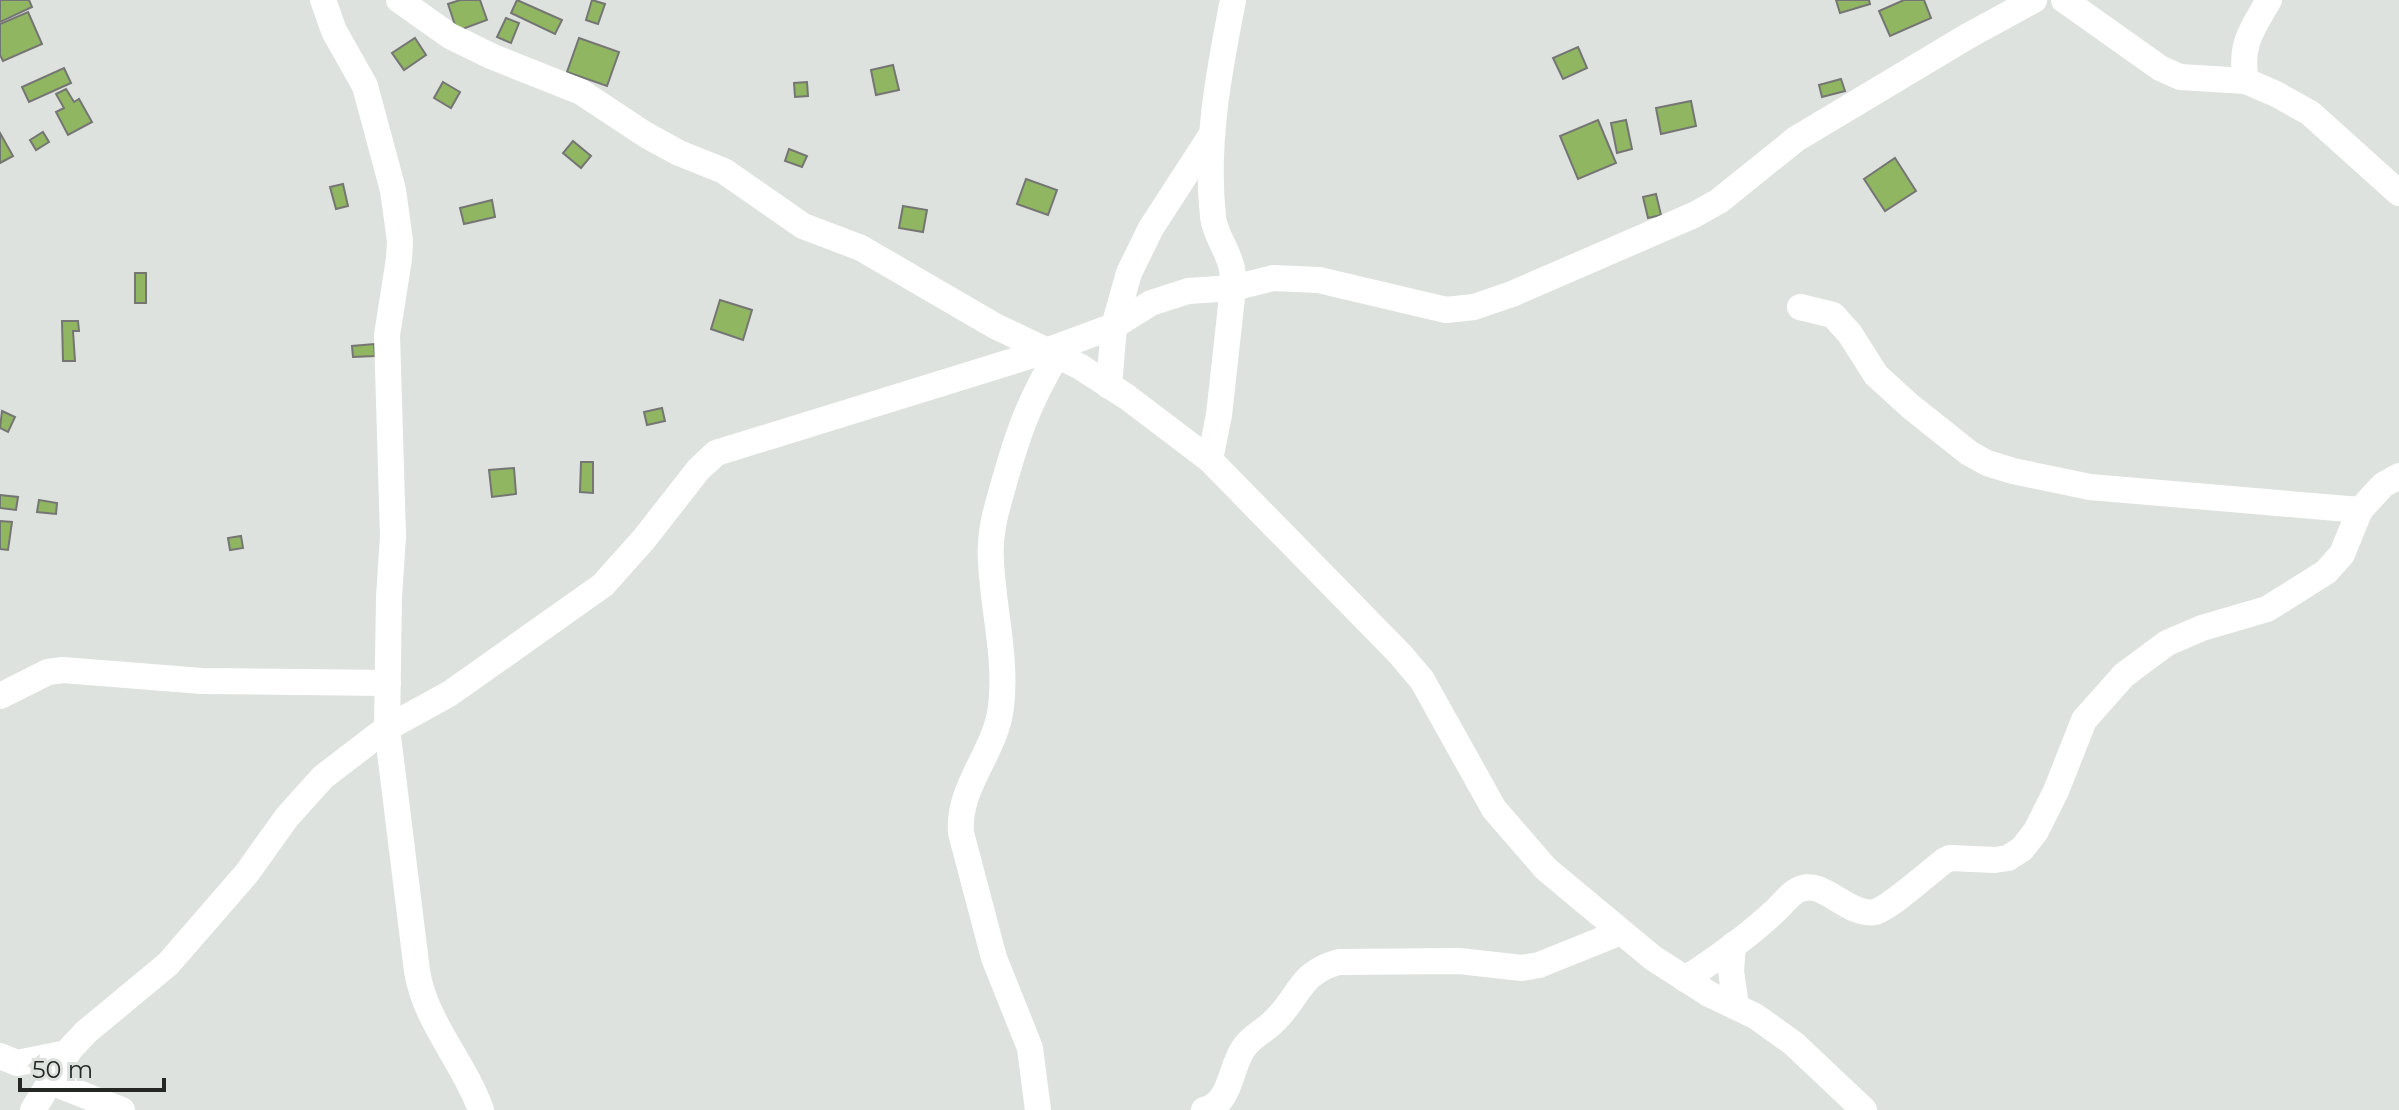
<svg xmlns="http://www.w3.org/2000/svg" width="2399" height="1110" viewBox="0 0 2399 1110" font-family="Montserrat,sans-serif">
<rect width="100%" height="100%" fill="#dee2de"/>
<g fill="#90b662" stroke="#757673" stroke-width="2">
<path d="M 0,0 L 29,0 L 32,7 L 0,22 Z"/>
<path d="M 460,0 L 480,0 L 487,20 L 457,31 L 448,4 Z"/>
<path d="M 517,0 L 562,20 L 555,34 L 511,13 Z"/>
<path d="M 592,0 L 605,4 L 598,24 L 586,20 Z"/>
<path d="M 1836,0 L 1869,0 L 1870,4 L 1840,13 Z"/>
<path d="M 1904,0 L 1924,0 L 1931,18 L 1890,36 L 1879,11 Z"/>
<path d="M 28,12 L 42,44 L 3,61 L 0,55 L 0,24 Z"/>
<path d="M 506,18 L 519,23 L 511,43 L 497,37 Z"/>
<path d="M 415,38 L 426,55 L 404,70 L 392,53 Z"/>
<path d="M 579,38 L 619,52 L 607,86 L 567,72 Z"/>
<path d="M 1578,47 L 1587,68 L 1563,79 L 1553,58 Z"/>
<path d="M 893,65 L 899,90 L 876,95 L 871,70 Z"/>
<path d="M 64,68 L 71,83 L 29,102 L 22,87 Z"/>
<path d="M 1841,79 L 1845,91 L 1822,97 L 1819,85 Z"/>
<path d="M 443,82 L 460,92 L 451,108 L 434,98 Z"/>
<path d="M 807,82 L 808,96 L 795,97 L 794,83 Z"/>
<path d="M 66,89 L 74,102 L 79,99 L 92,122 L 68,135 L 56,112 L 64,108 L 56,94 Z"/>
<path d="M 1691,101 L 1696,126 L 1661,134 L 1656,108 Z"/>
<path d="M 1598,120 L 1616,163 L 1578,179 L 1560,136 Z"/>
<path d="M 1626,120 L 1632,149 L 1617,153 L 1611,123 Z"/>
<path d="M 43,132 L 49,142 L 36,150 L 30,140 Z"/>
<path d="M 0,133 L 13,156 L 0,163 Z"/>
<path d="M 573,141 L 591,156 L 581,168 L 563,153 Z"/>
<path d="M 789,149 L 807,156 L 802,167 L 785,161 Z"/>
<path d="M 1895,158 L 1916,191 L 1885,211 L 1864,179 Z"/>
<path d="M 1026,179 L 1057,190 L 1048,215 L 1017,204 Z"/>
<path d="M 343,184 L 348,206 L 336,209 L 330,187 Z"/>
<path d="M 1656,194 L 1661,215 L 1648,218 L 1643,197 Z"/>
<path d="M 492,200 L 495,217 L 464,224 L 460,208 Z"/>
<path d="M 903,206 L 927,210 L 923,232 L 899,228 Z"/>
<rect x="135" y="273" width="11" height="30"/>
<path d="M 720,300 L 752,310 L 743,340 L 711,329 Z"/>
<path d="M 62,321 L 78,321 L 79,331 L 73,331 L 75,361 L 63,361 Z"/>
<path d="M 374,344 L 375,356 L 353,357 L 352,346 Z"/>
<path d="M 662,408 L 665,421 L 647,425 L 644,412 Z"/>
<path d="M 2,411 L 15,417 L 8,432 L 0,428 Z"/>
<path d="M 581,462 L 593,462 L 593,493 L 580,492 Z"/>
<path d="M 514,468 L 516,494 L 492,497 L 489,470 Z"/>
<path d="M 0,495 L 18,497 L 16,510 L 0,508 Z"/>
<path d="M 39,500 L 57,503 L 56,514 L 37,512 Z"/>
<path d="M 0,521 L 12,522 L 8,550 L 0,549 Z"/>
<path d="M 241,536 L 243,548 L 230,550 L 228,538 Z"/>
</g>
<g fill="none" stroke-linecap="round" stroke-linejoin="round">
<g stroke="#fff" stroke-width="26">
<path d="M 323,0 L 334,31 L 365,86 L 393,190 L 400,241 L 399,259 L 387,335 L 393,536 L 389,597 L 387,728 L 417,971 C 425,1022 464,1062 481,1110"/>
<path d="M 399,0 L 450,36 L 493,57 L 581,92 L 646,135 L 679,153 L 724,171 L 803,226 L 861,248 L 995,326 L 1079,366 L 1127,397 L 1210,460 L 1400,654 L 1422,680 L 1494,809 L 1546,869 L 1653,958 L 1709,994 L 1755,1016 L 1793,1043 L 1864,1110"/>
<path d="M 2064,0 L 2160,68 L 2180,77 L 2246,81 L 2276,94 L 2310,113 L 2399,193"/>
<path d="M 2246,81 C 2239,45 2252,29 2269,0"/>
<path d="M 1800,307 L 1833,315 L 1850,334 L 1876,375 L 1910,406 L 1969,453 L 1987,463 L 2013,471 L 2090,487 L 2360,510"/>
<path d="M 1109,386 L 1114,326 L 1129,273 L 1151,228 L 1210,137"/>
<path d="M 1210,460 L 1219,415 L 1233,288 C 1233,282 1233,275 1232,269 C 1229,251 1215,236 1213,217 C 1205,143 1219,72 1233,0"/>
<path d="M 0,696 L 48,672 L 63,670 L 202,681 L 388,683"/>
<path d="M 1733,945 L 1731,971 L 1736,1007"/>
<path d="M 1685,979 C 1716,959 1747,937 1774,912 C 1781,906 1788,896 1796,891 C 1822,875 1846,917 1875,912 C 1888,909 1931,871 1944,861 L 1950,858 L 1995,860 L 2008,858 L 2022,849 L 2036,831 L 2056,791 L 2084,720 L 2124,675 L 2167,643 L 2202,628 L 2267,609 L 2326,572 L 2342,554 L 2360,510 L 2383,485 L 2399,476"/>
<path d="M 0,1056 L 17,1063 L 67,1053"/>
<path d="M 48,1081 L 122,1110"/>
<path d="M 33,1110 L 70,1049 L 86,1032 L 168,964 L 247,873 L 287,817 L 323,777 L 387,728 L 449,694 L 603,585 L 644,539 L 698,470 L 716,453 L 1049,350 L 1114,326 L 1151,303 L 1188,291 L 1233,288 L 1273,278 L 1319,280 L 1446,310 L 1474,307 L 1512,294 L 1694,215 L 1719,201 L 1796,139 L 1968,36 L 2034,0"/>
<path d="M 1038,1110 L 1030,1048 L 994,958 L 961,833 C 957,787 996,752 1001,707 C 1007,659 993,609 991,561 C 989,536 995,514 1002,490 C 1017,436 1028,403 1057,355"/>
<path d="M 1204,1110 C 1231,1104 1230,1068 1243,1049 C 1251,1037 1261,1033 1271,1024 C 1300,999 1297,973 1339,962 L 1459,961 L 1522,968 L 1539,965 L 1621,932"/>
</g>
</g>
<path d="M20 1078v12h144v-12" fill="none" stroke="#252725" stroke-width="4"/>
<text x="32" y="1078" font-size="24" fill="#252725" stroke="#dee2de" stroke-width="6" paint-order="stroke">50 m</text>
</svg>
